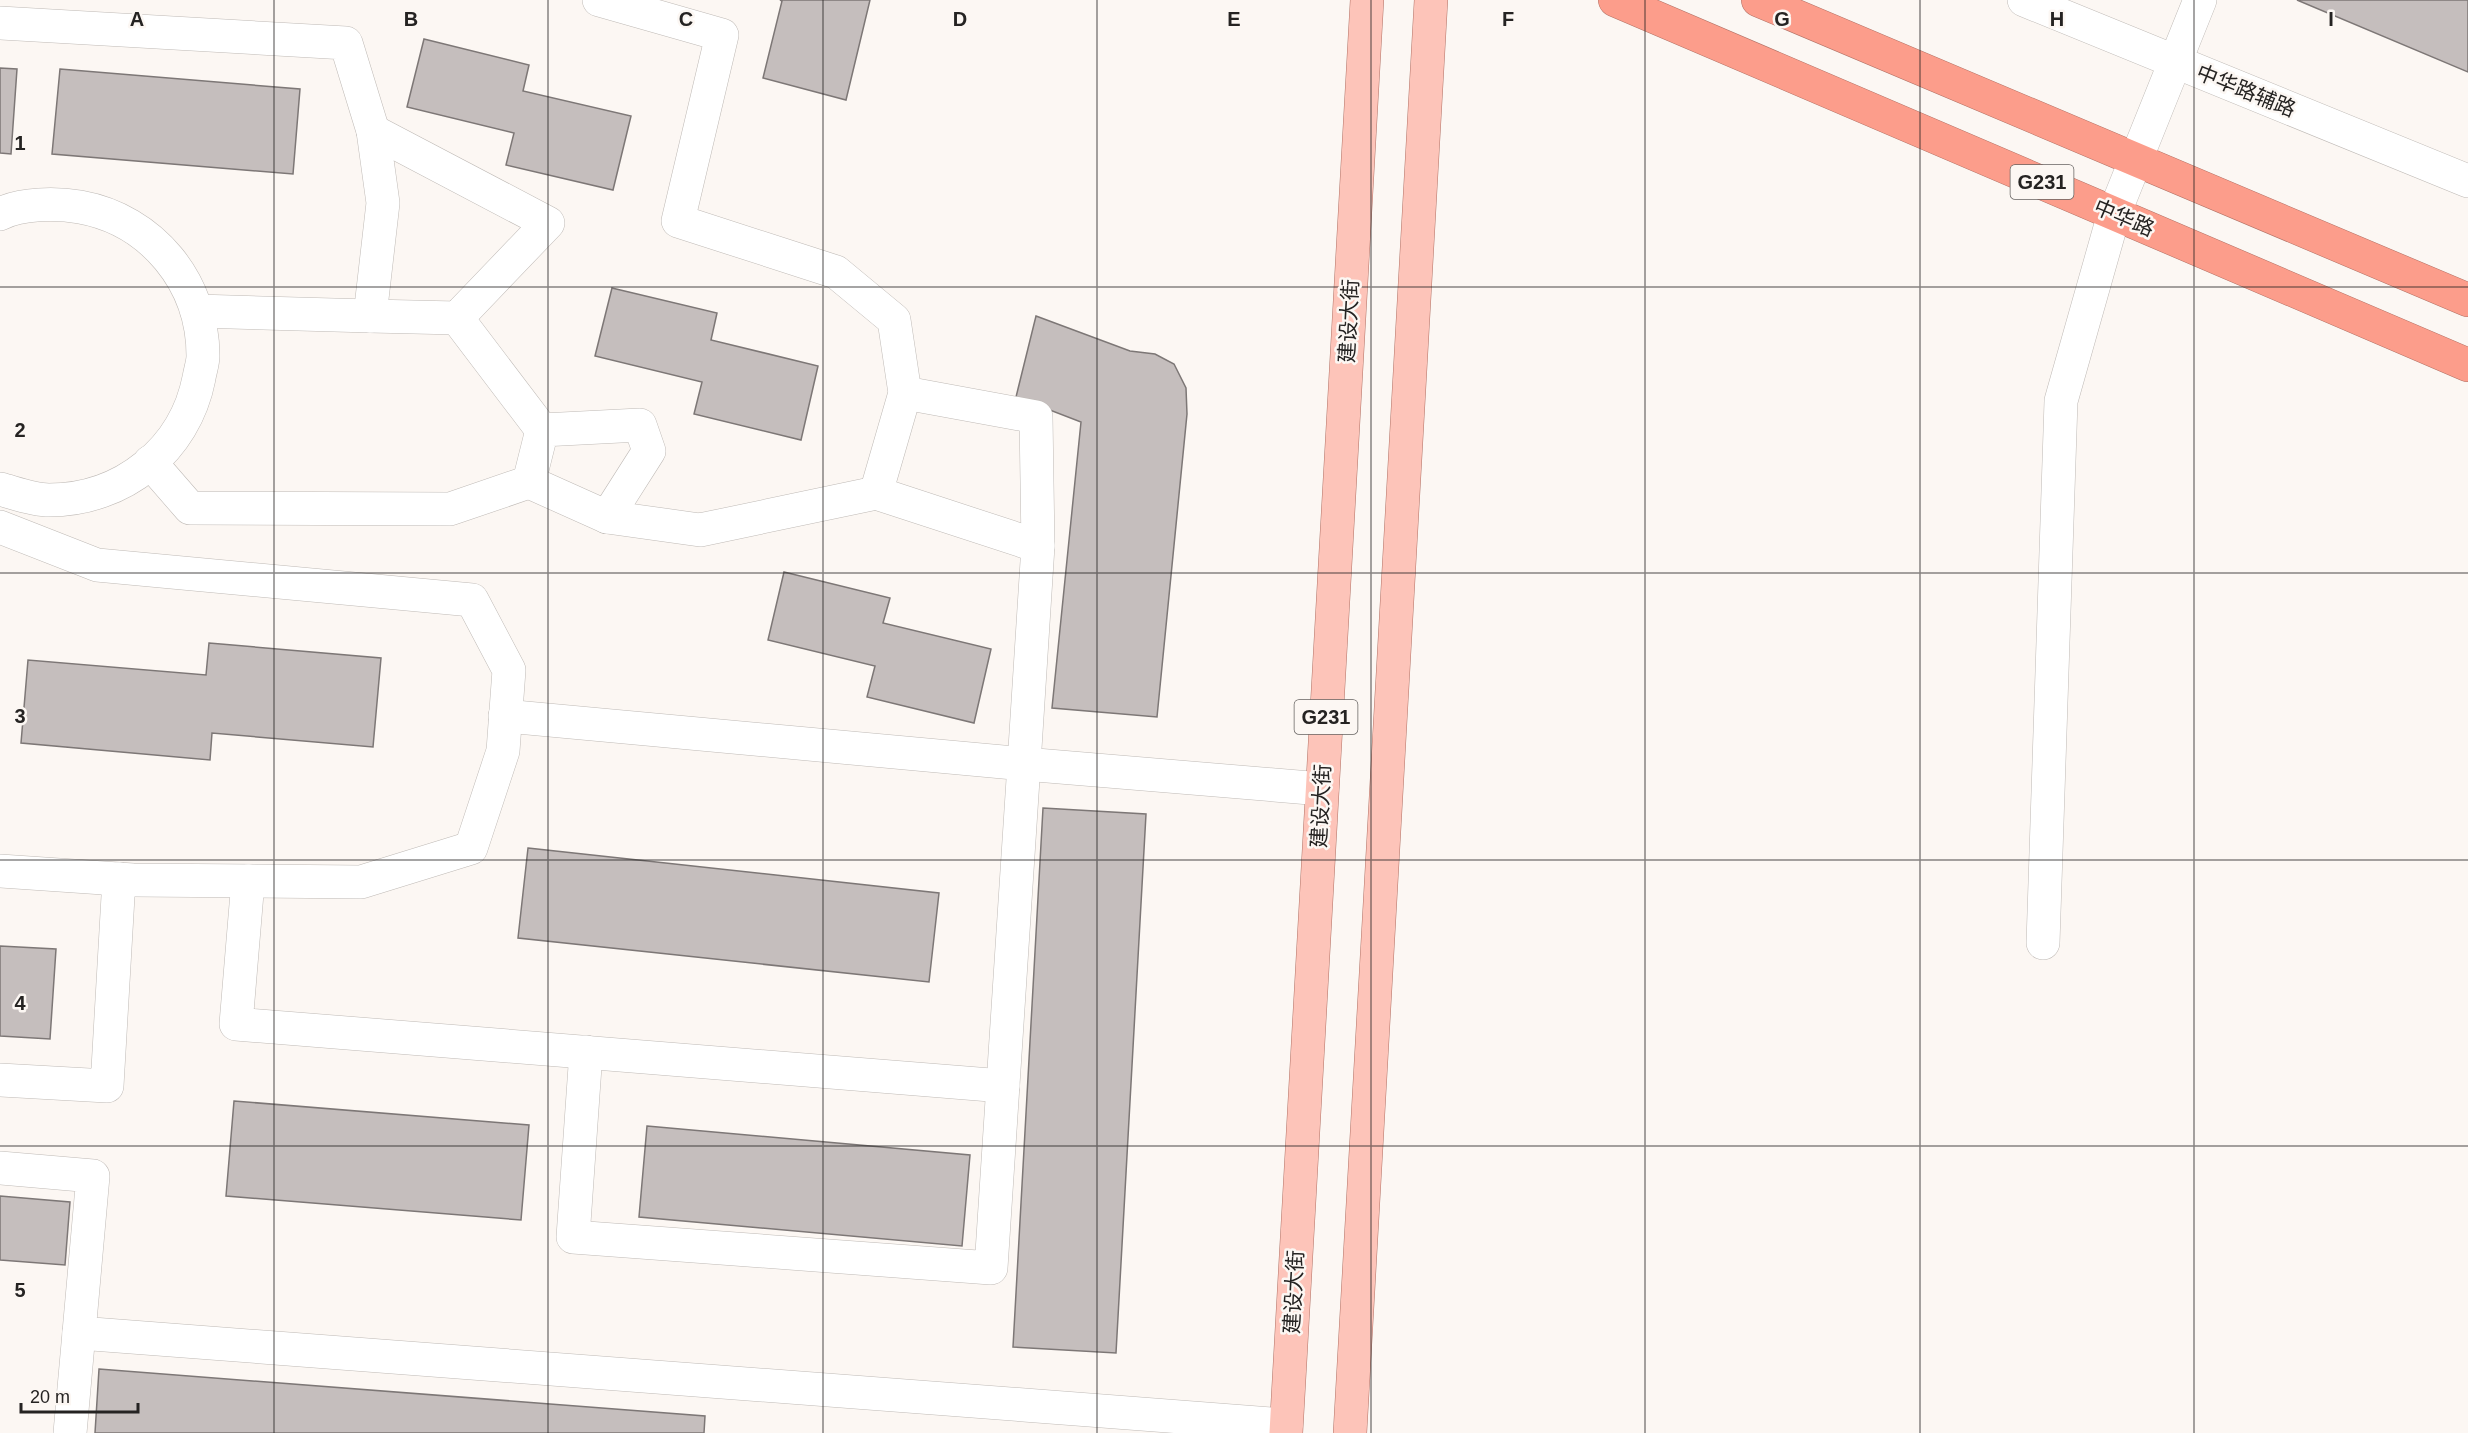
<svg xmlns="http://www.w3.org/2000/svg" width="2468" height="1433" viewBox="0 0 2468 1433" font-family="Arial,'Noto Sans SC',sans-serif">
<rect width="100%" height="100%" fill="#fcf7f3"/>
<g fill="#c5bebd" stroke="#7d7776" stroke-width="1.5">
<path d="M 780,0 L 870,0 L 846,100 L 763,78 L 782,1 Z"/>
<path d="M 2297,0 L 2468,0 L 2468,72 Z"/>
<path d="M 424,39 L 529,65 L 523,91 L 631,116 L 613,190 L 506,165 L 514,133 L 407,107 Z"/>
<path d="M 0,68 L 17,69 L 11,154 L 0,153 Z"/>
<path d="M 60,69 L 300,89 L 293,174 L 52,154 Z"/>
<path d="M 612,288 L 717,313 L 711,340 L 818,366 L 801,440 L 694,414 L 702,382 L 595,356 Z"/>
<path d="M 1036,316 L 1130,351 L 1155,354 L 1174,364 L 1186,388 L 1187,414 L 1157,717 L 1052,708 L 1081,422 L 1016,397 Z"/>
<path d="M 784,572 L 890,598 L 883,623 L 991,649 L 974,723 L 867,697 L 875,666 L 768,640 Z"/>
<path d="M 209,643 L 381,658 L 373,747 L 212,733 L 210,760 L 21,743 L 28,660 L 206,675 Z"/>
<path d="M 1043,808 L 1146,814 L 1116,1353 L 1013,1347 Z"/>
<path d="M 528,848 L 939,893 L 929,982 L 518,938 Z"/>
<path d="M 0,946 L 56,949 L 50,1039 L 0,1036 Z"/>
<path d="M 234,1101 L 529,1125 L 521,1220 L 226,1196 Z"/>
<path d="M 647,1126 L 970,1155 L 962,1246 L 639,1217 Z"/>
<path d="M 0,1196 L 70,1202 L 65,1265 L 0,1260 Z"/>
<path d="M 99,1369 L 705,1416 L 704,1433 L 95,1433 Z"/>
</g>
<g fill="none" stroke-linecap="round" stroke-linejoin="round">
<defs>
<g id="minor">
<path d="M 599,0 L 722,35 L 678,221 L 836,272 L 894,320 L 905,393 L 876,493 L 1038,546"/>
<path d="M 2024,0 L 2468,181"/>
<path d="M 0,23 L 346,43 L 373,131 L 383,203 L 370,316 L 197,311"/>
<path d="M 0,214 C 21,203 57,203 80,207 C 152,220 203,282 203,356 C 203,363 200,371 199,378 C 185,450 123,500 49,500 C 33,500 15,493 0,489"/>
<path d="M 370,316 L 457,318 L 548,223 L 373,131"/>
<path d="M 457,318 L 542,430 L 640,425 L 649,451 L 607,517 L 529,482 L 542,430"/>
<path d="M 905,393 L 1036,417 L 1038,546 L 1024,764 L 1322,789"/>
<path d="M 150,462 L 190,508 L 450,509 L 529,482"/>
<path d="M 607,517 L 700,530 L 876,493"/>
<path d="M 0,527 L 97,565 L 472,600 L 509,670 L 503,751 L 471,848 L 361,882 L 133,880 L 0,871"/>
<path d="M 505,716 L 1024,764 L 991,1268 L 573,1237 L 586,1052"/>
<path d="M 248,881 L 236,1024 L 1003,1086"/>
<path d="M 2043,943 L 2061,401 L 2114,214 L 2200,0"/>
<path d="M 0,1080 L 107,1086 L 119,879"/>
<path d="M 0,1168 L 93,1176 L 70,1433"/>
<path d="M 79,1333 L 1286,1425"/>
</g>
<g id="major">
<path d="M 1286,1433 L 1367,0"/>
<path d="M 1350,1433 L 1431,0"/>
</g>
<g id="highway">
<path d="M 1615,0 L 2468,365"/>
<path d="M 1758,0 L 2468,300"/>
</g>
</defs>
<use href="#minor" stroke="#bfbab6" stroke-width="34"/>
<use href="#major" stroke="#b17266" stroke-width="34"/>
<use href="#highway" stroke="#b17266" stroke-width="34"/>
<use href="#minor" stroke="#fff" stroke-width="33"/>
<use href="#major" stroke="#fdc4b9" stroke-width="33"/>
<use href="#highway" stroke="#fc9d8b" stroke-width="33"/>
</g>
<path fill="none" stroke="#252322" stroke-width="1.5" stroke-opacity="0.55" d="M 274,0 L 274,1433M 548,0 L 548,1433M 823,0 L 823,1433M 1097,0 L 1097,1433M 1371,0 L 1371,1433M 1645,0 L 1645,1433M 1920,0 L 1920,1433M 2194,0 L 2194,1433M 0,287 L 2468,287M 0,573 L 2468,573M 0,860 L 2468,860M 0,1146 L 2468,1146"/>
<g text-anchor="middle" stroke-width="5" stroke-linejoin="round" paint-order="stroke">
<g fill="#fcf7f3" stroke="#666361" stroke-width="1.5">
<rect x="2010.5" y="165" width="63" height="34" rx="4.5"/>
<rect x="1294.5" y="700" width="63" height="34" rx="4.5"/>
</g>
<g font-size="20" font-weight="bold" fill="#252322">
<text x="2042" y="189">G231</text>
<text x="1326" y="724">G231</text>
</g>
<g font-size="21" fill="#252322" stroke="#fcf7f3">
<text transform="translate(2246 91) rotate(22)" y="7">中华路辅路</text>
<text transform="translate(2124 218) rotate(23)" y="7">中华路</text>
<text transform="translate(1349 321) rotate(-87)" y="7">建设大街</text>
<text transform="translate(1321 806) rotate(-87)" y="7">建设大街</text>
<text transform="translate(1294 1292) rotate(-87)" y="7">建设大街</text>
</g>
</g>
<g font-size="20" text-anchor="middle" font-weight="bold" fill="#252322" stroke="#fcf7f3" stroke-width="5" stroke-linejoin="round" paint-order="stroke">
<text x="137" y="26">A</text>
<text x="411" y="26">B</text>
<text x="686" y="26">C</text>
<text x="960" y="26">D</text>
<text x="1234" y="26">E</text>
<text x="1508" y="26">F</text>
<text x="1782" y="26">G</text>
<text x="2057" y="26">H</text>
<text x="2331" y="26">I</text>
<text x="20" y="150">1</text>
<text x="20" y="437">2</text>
<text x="20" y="723">3</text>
<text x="20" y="1010">4</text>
<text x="20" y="1297">5</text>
</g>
<path d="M21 1403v9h117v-9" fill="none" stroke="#252322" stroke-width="3"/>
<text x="30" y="1403" font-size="18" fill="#252322" stroke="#fcf7f3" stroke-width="4.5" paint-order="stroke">20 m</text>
</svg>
